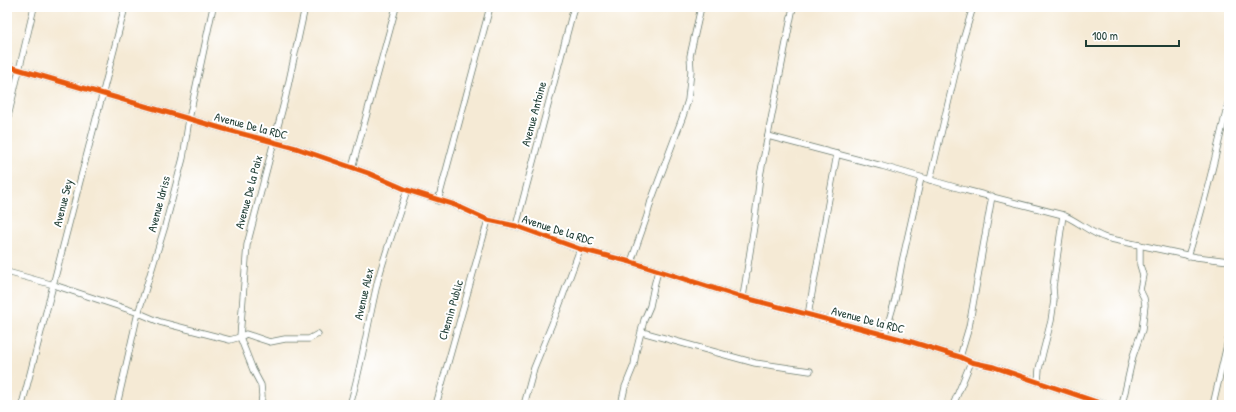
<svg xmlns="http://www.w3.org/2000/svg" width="1236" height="412" viewBox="0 0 1236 412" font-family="'Patrick Hand',sans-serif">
<rect width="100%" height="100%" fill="#fff"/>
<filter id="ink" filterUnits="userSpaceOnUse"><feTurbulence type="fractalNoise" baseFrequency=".025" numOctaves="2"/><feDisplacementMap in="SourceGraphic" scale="8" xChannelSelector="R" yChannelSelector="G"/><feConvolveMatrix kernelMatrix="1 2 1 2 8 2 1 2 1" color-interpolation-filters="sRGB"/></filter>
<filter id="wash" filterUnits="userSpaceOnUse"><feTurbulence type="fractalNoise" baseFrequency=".012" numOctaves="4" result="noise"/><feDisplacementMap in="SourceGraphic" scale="16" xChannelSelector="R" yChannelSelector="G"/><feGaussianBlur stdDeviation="0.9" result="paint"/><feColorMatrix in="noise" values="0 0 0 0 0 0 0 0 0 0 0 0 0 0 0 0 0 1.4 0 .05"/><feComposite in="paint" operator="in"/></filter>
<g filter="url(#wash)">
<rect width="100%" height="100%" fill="#f5ead5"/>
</g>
<g filter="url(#ink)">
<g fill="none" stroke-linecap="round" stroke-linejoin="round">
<defs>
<g id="minor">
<path d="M 7,121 L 34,7"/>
<path d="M 768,136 L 882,166 L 965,190 L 1063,215 C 1078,221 1090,233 1106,238 L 1196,257 L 1229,261"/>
<path d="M 352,168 L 396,7"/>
<path d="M 930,180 L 963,40 L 973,7"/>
<path d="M 438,201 L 490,7"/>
<path d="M 516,226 L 574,7"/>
<path d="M 1188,256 C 1205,205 1216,152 1229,100"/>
<path d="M 631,262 L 647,216 L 651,201 L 683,116 L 688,100 L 691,71 L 690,56 L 701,7"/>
<path d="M 7,272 L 54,285 L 139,313 L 160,322 L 230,340 L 240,337 L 246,334 L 270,342 L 285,339 L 309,339 L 318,334"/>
<path d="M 743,297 L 754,226 L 760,176 L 793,7"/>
<path d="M 808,315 L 837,154"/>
<path d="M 642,332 L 755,363 L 810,371"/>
<path d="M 885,334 L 895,300 L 902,262 L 921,178"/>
<path d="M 960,357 L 969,327 L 992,196"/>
<path d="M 1038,382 L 1039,369 L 1043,352 L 1051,321 L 1054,300 L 1053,287 L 1063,215"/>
<path d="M 22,405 L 125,7"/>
<path d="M 117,405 L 137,317 L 165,226 L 183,158 L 189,119 L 213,7"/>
<path d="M 261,405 L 262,396 L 261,385 L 253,370 L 240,337 L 247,245 L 286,95 L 305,7"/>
<path d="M 350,405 C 362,364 368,322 378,280 C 386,250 397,220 407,190"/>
<path d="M 436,405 L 488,220"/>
<path d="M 524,405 L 534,368 L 558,309 L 580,249"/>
<path d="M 621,405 L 625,387 L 634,365 L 636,352 L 644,320 L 650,306 L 654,286 L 658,271"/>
<path d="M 953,405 L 971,362"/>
<path d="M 1122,405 L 1133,356 L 1142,330 L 1145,305 L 1144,298 L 1140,290 L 1143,275 L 1140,265 L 1140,245"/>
<path d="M 1213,405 L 1229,336"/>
</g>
<path id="tertiary" d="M 7,66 L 224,129 L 296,148 L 368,173 L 407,190 L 455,205 L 488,220 L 516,226 L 580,249 L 631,262 L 738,296 L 912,342 L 960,357 L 971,362 L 994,367 L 1106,405"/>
</defs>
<use href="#minor" stroke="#6a7a6c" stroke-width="7"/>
<use href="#tertiary" stroke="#6a7a6c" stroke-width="8"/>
<use href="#minor" stroke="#fff" stroke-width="5.5"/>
<use href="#tertiary" stroke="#fff" stroke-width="7"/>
<defs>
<path id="cycleway" d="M 7,66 L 224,129 L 296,148 L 368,173 L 407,190 L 455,205 L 488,220 L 516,226 L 580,249 L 631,262 L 738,296 L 912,342 L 960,357 L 971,362 L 994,367 L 1106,405"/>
</defs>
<use href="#cycleway" stroke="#fff" stroke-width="8"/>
<use href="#cycleway" stroke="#e8590c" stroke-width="5"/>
</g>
</g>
<g text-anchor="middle" stroke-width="4" stroke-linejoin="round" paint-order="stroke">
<g font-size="12" fill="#1f3d34" stroke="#fff">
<text transform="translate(534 114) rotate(-75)" y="4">Avenue Antoine</text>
<text transform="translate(251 126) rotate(15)" y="4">Avenue De la RDC</text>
<text transform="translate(249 192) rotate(-75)" y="4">Avenue De la Paix</text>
<text transform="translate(63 203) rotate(-76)" y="4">Avenue Sey</text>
<text transform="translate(159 204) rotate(-75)" y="4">Avenue Idriss</text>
<text transform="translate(558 230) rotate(18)" y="4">Avenue De la RDC</text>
<text transform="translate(364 294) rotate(-77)" y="4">Avenue Alex</text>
<text transform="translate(451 310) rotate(-74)" y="4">Chemin Public</text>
<text transform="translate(868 320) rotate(15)" y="4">Avenue De la RDC</text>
</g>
</g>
<rect width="1236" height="412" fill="none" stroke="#fff" stroke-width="24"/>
<path d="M1086 40v6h93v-6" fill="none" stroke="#1f3d34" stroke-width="2"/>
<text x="1092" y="40" font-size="12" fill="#1f3d34" stroke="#ffffff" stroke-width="3" paint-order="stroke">100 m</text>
</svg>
